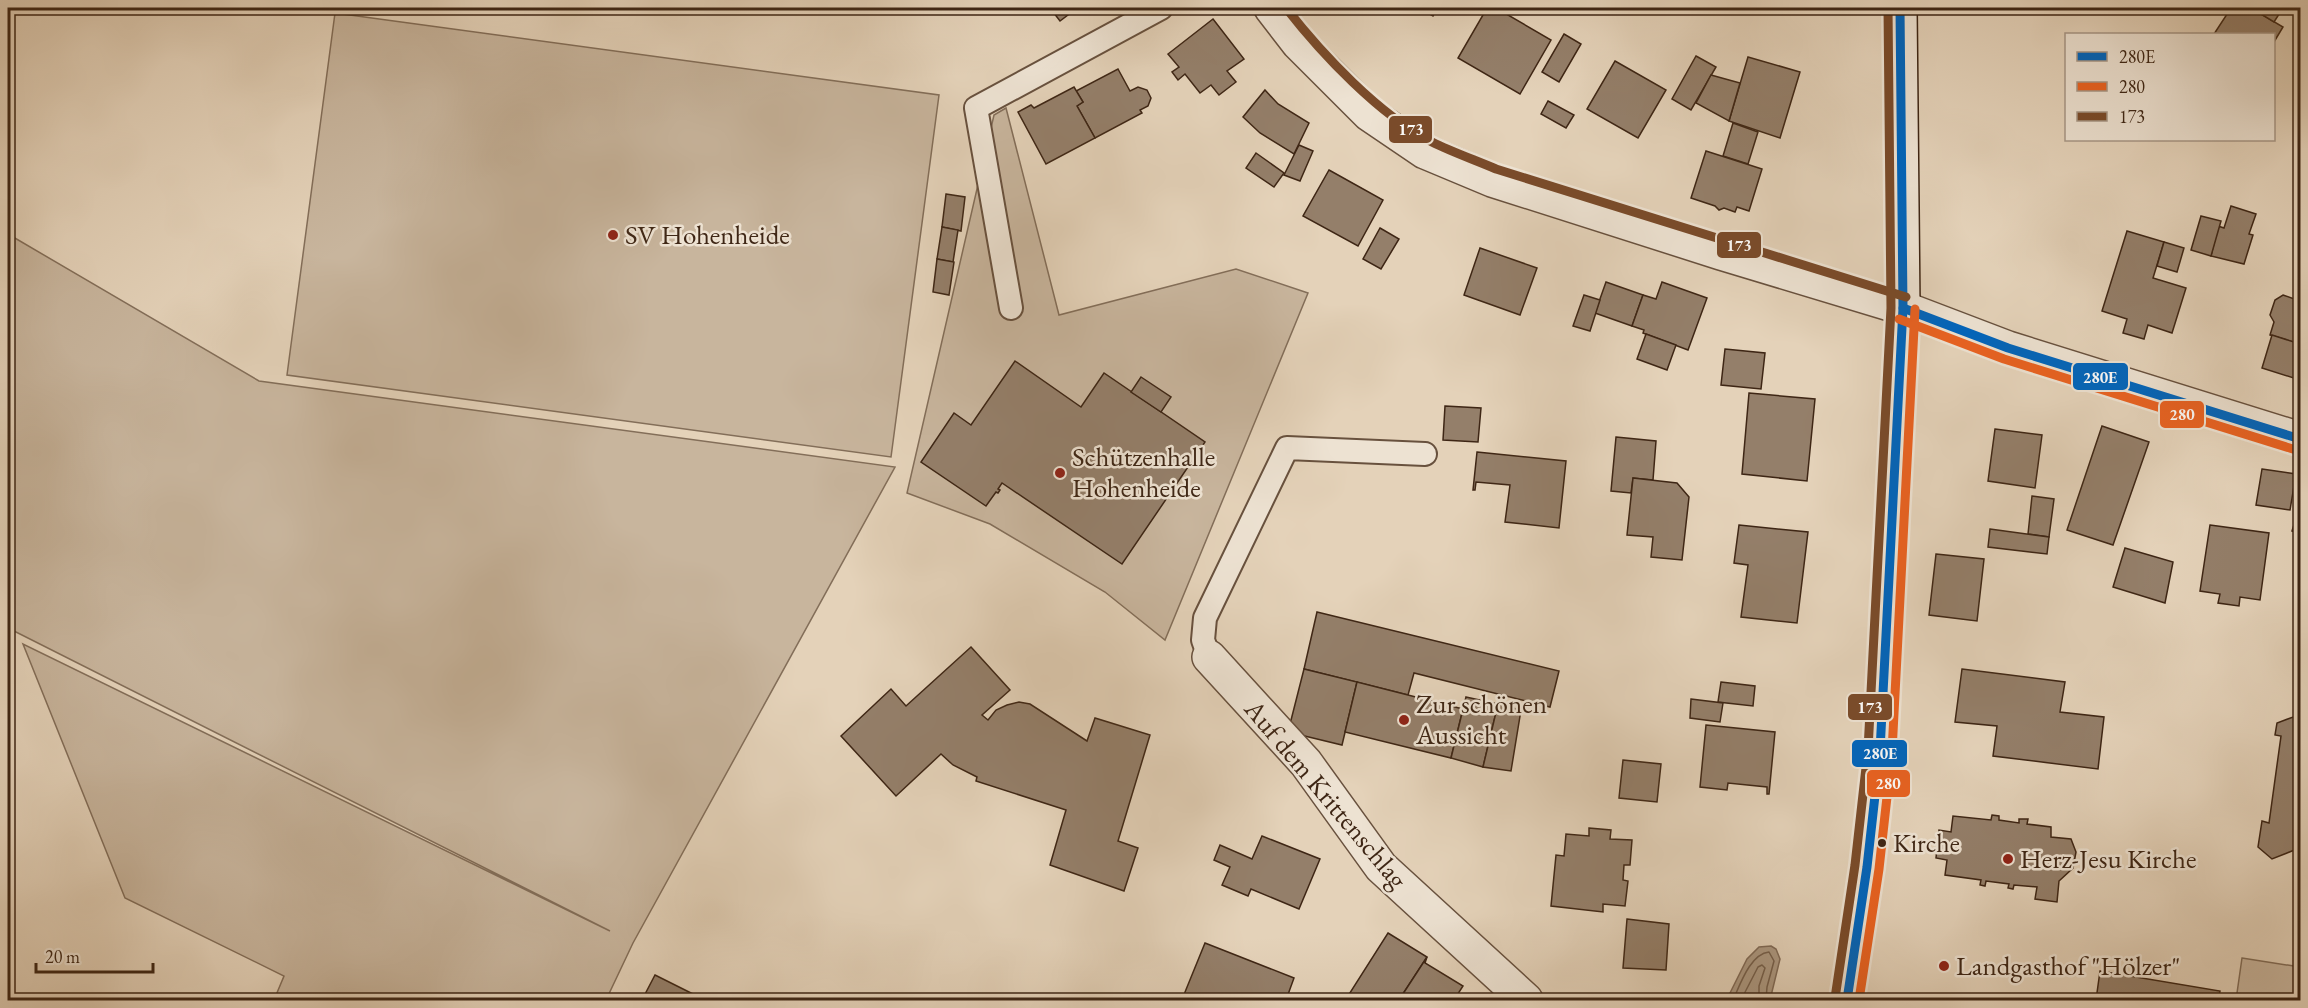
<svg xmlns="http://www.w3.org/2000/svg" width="2308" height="1008" viewBox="0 0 2308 1008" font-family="'EB Garamond',serif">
<rect width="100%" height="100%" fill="#e4d2b9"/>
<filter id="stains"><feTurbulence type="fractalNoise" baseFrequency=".00333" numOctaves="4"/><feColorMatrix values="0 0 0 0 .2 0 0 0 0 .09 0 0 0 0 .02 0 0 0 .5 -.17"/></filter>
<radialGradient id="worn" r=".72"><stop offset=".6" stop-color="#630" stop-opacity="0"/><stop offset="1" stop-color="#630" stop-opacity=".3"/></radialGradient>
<g fill="#c8b59d" stroke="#836e59" stroke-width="1.5">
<path d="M 335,13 L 939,95 L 891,457 L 287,375 Z"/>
<path d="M 1006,108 L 1059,315 L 1236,269 L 1308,293 L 1165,640 L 1105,592 L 990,524 L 907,493 L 994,115 Z"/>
<path d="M 8,234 L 259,381 L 895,467 L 633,943 L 606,1000 L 274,1000 L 284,976 L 125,898 L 23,644 L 610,931 L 8,628 Z"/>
<path d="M 2242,958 L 2300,967 L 2300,1000 L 2236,1000 Z"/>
</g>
<path fill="#ac9881" stroke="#806a56" stroke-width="1.5" d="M 1771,946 L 1776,949 L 1780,959 L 1770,1000 L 1727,999 L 1747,959 L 1759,947 Z"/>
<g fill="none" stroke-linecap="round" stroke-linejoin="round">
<g stroke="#755f4b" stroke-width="1.5">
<path d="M 1733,1000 C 1740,985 1750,954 1769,952 L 1774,961 L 1767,987 L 1766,1000"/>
<path d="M 1741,1000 L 1758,967 L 1762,965 L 1765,968 L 1759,986 L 1759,1000"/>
</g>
</g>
<g fill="#947f6a" stroke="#3e2615" stroke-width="1.5">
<path d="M 1050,8 L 1086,8 L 1078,13 L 1076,9 L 1060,21 Z"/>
<path d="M 1419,8 L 1437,8 L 1433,16 Z"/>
<path d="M 1487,8 L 1496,8 L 1551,40 L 1520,94 L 1458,58 Z"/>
<path d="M 2231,8 L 2251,8 L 2283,27 L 2274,42 L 2274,34 L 2214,34 Z"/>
<path d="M 2251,8 L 2283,8 L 2274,22 Z"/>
<path d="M 1213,19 L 1244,59 L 1227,71 L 1236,82 L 1219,95 L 1211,85 L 1200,93 L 1185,74 L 1178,80 L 1172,72 L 1179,67 L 1168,54 Z"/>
<path d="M 1564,34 L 1581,44 L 1559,82 L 1542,72 Z"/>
<path d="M 1696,56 L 1716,67 L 1691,110 L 1672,99 Z"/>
<path d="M 1748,57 L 1800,72 L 1780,138 L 1729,121 Z"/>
<path d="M 1615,61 L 1666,90 L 1638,138 L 1587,109 Z"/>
<path d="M 1118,69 L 1130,91 L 1138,87 L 1147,90 L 1151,98 L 1148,106 L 1140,110 L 1142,113 L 1095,138 L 1077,106 L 1083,102 L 1076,91 Z"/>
<path d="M 1711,75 L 1740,83 L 1729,121 L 1696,103 Z"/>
<path d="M 1074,87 L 1083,102 L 1077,106 L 1095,138 L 1046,164 L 1018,112 L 1031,105 L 1034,108 Z"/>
<path d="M 1265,90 L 1278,104 L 1309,123 L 1294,154 L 1260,133 L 1243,117 Z"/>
<path d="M 1548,101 L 1574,115 L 1566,128 L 1541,114 Z"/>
<path d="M 1733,123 L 1758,132 L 1748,164 L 1723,156 Z"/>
<path d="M 1299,145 L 1313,151 L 1300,181 L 1284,175 Z"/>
<path d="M 1706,151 L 1762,169 L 1749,211 L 1737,207 L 1735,212 L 1724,208 L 1719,210 L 1715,206 L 1691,198 Z"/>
<path d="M 1256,153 L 1284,173 L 1274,187 L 1246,168 Z"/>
<path d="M 1329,170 L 1383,200 L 1358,246 L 1303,216 Z"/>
<path d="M 946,194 L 965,197 L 961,231 L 942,227 Z"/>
<path d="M 2231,206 L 2256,214 L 2249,234 L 2253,235 L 2244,264 L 2211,256 L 2218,226 L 2224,228 Z"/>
<path d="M 2201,216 L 2221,221 L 2211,256 L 2191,250 Z"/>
<path d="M 942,227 L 958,230 L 953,262 L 937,259 Z"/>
<path d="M 1380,228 L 1399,239 L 1381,269 L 1363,259 Z"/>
<path d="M 2127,231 L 2164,242 L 2153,278 L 2186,288 L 2172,333 L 2148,325 L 2144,339 L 2123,333 L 2127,319 L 2102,311 Z"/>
<path d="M 2164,242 L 2184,248 L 2177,272 L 2157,266 Z"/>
<path d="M 1480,248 L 1537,268 L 1520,315 L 1464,295 Z"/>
<path d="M 937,259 L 954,262 L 949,295 L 933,292 Z"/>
<path d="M 1606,282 L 1643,295 L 1632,326 L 1595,313 Z"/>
<path d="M 1662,282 L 1707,298 L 1688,350 L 1643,333 L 1644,330 L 1632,326 L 1643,295 L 1656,299 Z"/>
<path d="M 1584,295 L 1600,300 L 1590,331 L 1573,326 Z"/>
<path d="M 2283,295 L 2300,301 L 2300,344 L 2270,335 L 2274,322 L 2270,315 L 2275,300 Z"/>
<path d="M 1646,334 L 1676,345 L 1667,370 L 1637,359 Z"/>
<path d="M 2272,335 L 2300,344 L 2300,380 L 2262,368 Z"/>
<path d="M 1725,349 L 1765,353 L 1761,389 L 1721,385 Z"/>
<path d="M 1015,361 L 1081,407 L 1104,373 L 1205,442 L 1122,564 L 1002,483 L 998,489 L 1000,490 L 998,493 L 996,492 L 986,506 L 921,462 L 954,413 L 971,425 Z"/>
<path d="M 1141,377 L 1171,397 L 1161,412 L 1131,392 Z"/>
<path d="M 1749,393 L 1815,399 L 1807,481 L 1742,474 Z"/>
<path d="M 1445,406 L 1481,408 L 1478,442 L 1443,440 Z"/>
<path d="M 2102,426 L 2149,442 L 2113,545 L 2067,530 Z"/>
<path d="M 1995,429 L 2042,435 L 2035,488 L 1988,481 Z"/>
<path d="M 1616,437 L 1656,441 L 1653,480 L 1633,478 L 1631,493 L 1611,491 Z"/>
<path d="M 1477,452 L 1566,461 L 1559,528 L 1505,522 L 1510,485 L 1476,482 L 1475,490 L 1473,490 Z"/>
<path d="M 2262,469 L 2296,474 L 2290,510 L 2256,505 Z"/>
<path d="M 1633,478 L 1677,483 L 1689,497 L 1682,560 L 1651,557 L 1653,537 L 1627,535 Z"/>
<path d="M 2032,496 L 2054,499 L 2049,537 L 2028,534 Z"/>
<path d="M 2300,505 L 2300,534 L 2292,531 Z"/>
<path d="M 1739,525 L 1808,532 L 1797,623 L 1741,617 L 1748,565 L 1734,563 Z"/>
<path d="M 2210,525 L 2269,533 L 2260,600 L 2240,597 L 2239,606 L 2218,603 L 2220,594 L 2200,591 Z"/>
<path d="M 1990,529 L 2049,537 L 2047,554 L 1988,547 Z"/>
<path d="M 2125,548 L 2173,562 L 2165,603 L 2113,587 Z"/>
<path d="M 1936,554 L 1984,559 L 1977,621 L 1929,615 Z"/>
<path d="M 1317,612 L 1559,671 L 1550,707 L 1414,673 L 1408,695 L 1304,669 Z"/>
<path d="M 971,647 L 1010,690 L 982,715 L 988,720 L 996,710 L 1007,705 L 1019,702 L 1030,704 L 1087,741 L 1095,718 L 1150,735 L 1118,841 L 1138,848 L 1124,891 L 1050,865 L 1066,810 L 976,781 L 977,777 L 953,765 L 941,754 L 896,796 L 841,736 L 891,689 L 906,706 Z"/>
<path d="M 1304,669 L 1357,682 L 1342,745 L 1288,732 Z"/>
<path d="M 1962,669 L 2065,682 L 2060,712 L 2104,717 L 2098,769 L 1993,756 L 1997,726 L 1955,722 Z"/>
<path d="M 1357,682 L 1463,709 L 1451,758 L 1345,732 Z"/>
<path d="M 1721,682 L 1755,686 L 1753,706 L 1718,702 Z"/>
<path d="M 1466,697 L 1498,704 L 1483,767 L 1451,758 Z"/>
<path d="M 1691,699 L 1723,703 L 1720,722 L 1690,718 Z"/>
<path d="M 1498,704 L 1521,710 L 1511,771 L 1483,767 Z"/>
<path d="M 2293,717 L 2300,723 L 2300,840 L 2295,843 L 2297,849 L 2272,859 L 2258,847 L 2262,821 L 2269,823 L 2281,736 L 2275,735 L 2277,723 Z"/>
<path d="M 1706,725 L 1775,732 L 1769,794 L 1767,794 L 1767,787 L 1728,783 L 1727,790 L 1700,787 Z"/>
<path d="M 1623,760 L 1661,764 L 1657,802 L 1619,798 Z"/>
<path d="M 1992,815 L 1999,816 L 1999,820 L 2019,823 L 2019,819 L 2028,819 L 2027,824 L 2051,827 L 2051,837 L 2071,839 L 2076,852 L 2073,868 L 2059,881 L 2057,902 L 2035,899 L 2037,887 L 2014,885 L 2013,889 L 2008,888 L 2009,884 L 1986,881 L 1985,886 L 1980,885 L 1981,880 L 1945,875 L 1947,860 L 1936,858 L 1939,830 L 1951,832 L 1953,816 L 1991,820 Z"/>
<path d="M 1589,828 L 1611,830 L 1610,839 L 1632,840 L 1630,865 L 1624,865 L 1623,880 L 1628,881 L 1625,906 L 1603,904 L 1603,912 L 1551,906 L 1556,855 L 1564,856 L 1566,834 L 1589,836 Z"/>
<path d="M 1262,836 L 1320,859 L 1299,909 L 1251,889 L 1248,896 L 1222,885 L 1230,867 L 1214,860 L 1220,845 L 1252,859 Z"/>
<path d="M 1627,919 L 1669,924 L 1666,970 L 1623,968 Z"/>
<path d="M 1388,933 L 1427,957 L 1399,1000 L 1349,1000 L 1346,999 Z"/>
<path d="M 1205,943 L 1294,978 L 1286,1000 L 1192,1000 L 1183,997 Z"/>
<path d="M 1427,957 L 1425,963 L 1463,986 L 1454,1000 L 1399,1000 Z"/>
<path d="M 2100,971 L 2220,991 L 2218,1000 L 2096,1000 Z"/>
<path d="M 655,975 L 705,1000 L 642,1000 Z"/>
</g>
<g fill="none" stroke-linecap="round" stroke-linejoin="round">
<defs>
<g id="lane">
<path d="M 1011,308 L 976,108 L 1161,8"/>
<path d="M 1209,657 L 1203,640 L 1205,618 L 1287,448 L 1425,454"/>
</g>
<g id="street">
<path d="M 1271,8 L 1298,43 L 1369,114 L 1425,152 L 1492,180 L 1721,253 L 1903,308 L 2008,348 L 2300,439"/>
<path d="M 1209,657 L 1306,763 L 1381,867 L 1526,1000"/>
</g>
<path id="secondary" d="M 1847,1000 L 1867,867 L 1880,751 L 1888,594 L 1903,308 L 1900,8"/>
</defs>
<use href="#lane" stroke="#68513e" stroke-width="26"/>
<use href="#street" stroke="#68513e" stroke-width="36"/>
<use href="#secondary" stroke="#3e2615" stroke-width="36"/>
<use href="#lane" stroke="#ede2d2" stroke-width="22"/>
<use href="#street" stroke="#ede2d2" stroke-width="33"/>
<use href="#secondary" stroke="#ede2d2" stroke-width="33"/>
<defs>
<g id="bus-1">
<path d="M 1903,308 L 2008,348 L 2300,439"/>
<path d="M 1847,1000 L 1867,867 L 1880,751 L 1903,308 L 1900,8"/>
</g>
<g id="bus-2">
<path d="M 1899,319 L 2004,359 L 2296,450"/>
<path d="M 1859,1000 L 1879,869 L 1892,752 L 1915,309"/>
</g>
<g id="bus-3">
<path d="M 1286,8 C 1322,54 1379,115 1432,142 C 1452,152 1475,160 1496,169 L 1906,297"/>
<path d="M 1835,998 L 1855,865 L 1868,750 L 1891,308 L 1888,8"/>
</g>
</defs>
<use href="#bus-1" stroke="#ede2d2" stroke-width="14"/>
<use href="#bus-2" stroke="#ede2d2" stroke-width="14"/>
<use href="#bus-3" stroke="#ede2d2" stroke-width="14"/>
<use href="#bus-1" stroke="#0065bd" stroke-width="9"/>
<use href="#bus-2" stroke="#e96221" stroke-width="9"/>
<use href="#bus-3" stroke="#7a4b2a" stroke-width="9"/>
</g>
<g fill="#8f2418" stroke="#ede2d2" stroke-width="2">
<circle cx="613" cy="235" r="6"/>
<circle cx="1060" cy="473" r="6"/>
<circle cx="1404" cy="720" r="6"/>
<circle cx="2008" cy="859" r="6"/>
<circle cx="1944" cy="966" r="6"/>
</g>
<circle fill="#3e2615" stroke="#ede2d2" stroke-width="2" cx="1882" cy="843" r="5"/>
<g text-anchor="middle" stroke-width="5" stroke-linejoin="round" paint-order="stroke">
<g font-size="26" fill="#3e2615" stroke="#ede2d2" text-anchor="start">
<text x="1893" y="852">Kirche</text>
</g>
<g font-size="27" fill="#3e2615" stroke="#ede2d2" text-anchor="start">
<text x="625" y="244">SV Hohenheide</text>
<text x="1072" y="466">Schützenhalle<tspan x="1072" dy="31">Hohenheide</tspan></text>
<text x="1416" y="713">Zur schönen<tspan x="1416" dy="31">Aussicht</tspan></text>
<text x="2020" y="868">Herz-Jesu Kirche</text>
<text x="1956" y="975">Landgasthof "Hölzer"</text>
</g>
<g font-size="27" fill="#3e2615" stroke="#ede2d2">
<text transform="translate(1326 794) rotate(50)" y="9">Auf dem Krittenschlag</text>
</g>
</g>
<g stroke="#ede2d2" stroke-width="2">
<rect x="1388" y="115" width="45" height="29" rx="6" fill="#7a4b2a"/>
<rect x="1716" y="231" width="46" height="28" rx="6" fill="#7a4b2a"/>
<rect x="2072" y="362" width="57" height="29" rx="6" fill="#0065bd"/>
<rect x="2159" y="400" width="46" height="29" rx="6" fill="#e96221"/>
<rect x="1847" y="693" width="46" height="28" rx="6" fill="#7a4b2a"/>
<rect x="1851" y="739" width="57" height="29" rx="6" fill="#0065bd"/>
<rect x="1866" y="769" width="45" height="29" rx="6" fill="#e96221"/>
</g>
<g font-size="16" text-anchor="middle" font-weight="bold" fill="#fff">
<text x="1411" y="135">173</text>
<text x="1739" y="251">173</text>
<text x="2100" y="383">280E</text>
<text x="2182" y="420">280</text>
<text x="1870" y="713">173</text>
<text x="1880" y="759">280E</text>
<text x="1888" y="789">280</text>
</g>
<rect width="2308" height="1008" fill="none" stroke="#e4d2b9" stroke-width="30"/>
<rect x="9" y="9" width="2290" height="990" fill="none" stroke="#3e2615" stroke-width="3"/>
<rect x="15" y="15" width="2278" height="978" fill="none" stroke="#3e2615" stroke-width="1.5"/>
<rect x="2065" y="33" width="210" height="108" fill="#ede2d2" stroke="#a79786" stroke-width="1.5"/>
<rect x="2077" y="52" width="30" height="9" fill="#0065bd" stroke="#a79786" stroke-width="1.5"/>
<text x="2119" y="63" font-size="18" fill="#3e2615">280E</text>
<rect x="2077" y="82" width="30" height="9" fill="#e96221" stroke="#a79786" stroke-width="1.5"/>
<text x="2119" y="93" font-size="18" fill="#3e2615">280</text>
<rect x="2077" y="112" width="30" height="9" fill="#7a4b2a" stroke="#a79786" stroke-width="1.5"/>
<text x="2119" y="123" font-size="18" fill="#3e2615">173</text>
<path d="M36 963v9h117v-9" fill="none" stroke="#3e2615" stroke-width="3"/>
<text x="45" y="963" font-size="18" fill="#3e2615" stroke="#ede2d2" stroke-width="4.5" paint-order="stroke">20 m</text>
<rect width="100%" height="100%" filter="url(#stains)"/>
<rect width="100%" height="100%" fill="url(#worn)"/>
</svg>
